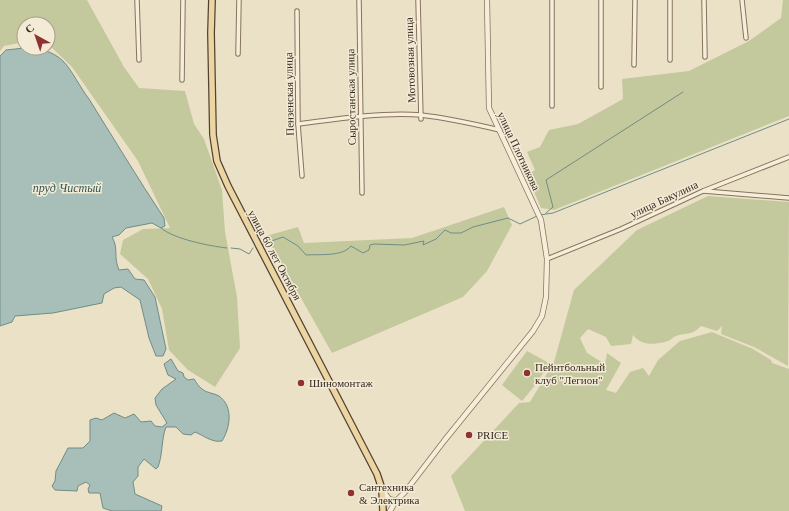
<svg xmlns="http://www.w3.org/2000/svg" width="789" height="511" viewBox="0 0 789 511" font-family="'Times New Roman',serif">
<rect width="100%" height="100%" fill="#ebe1c7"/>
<g fill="#c3c99c">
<path d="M 0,0 L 87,0 L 124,67 L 139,88 L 185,91 L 194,124 L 204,139 L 222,190 L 225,232 L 237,297 L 240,348 L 215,387 L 188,370 L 169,350 L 162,309 L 148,279 L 120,254 L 123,240 L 143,229 L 170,228 L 138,161 L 72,67 L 48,44 L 48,24 L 24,24 L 24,42 L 4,46 L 0,51 Z"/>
<path d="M 783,0 L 789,0 L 789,116 L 554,210 L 541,208 L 527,175 L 535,170 L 527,152 L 540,147 L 549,130 L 578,124 L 623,99 L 622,79 L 689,71 L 749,41 L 781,18 Z"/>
<path d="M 708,196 L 789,202 L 788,366 L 754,347 L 721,334 L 722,326 L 717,331 L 701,326 C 691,336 688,332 676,336 C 673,337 671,340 668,341 C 655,345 641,346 633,335 L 631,344 L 611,346 L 606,337 L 588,329 L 580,338 L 587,353 L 605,364 L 607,353 L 621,363 L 606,390 L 616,393 L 630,372 L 643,368 L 649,376 L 658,360 L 680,341 L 712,332 L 753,349 L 771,360 L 772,363 L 789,369 L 789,511 L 465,511 L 451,476 L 519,403 L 530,402 L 554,362 L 574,290 L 637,230 Z"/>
<path d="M 504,207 L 512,225 L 487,271 L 463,297 L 332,353 L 266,236 L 298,227 L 304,243 L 412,238 Z"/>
<path d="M 527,351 L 549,363 L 537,383 L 522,401 L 502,385 Z"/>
</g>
<g fill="#a8bfb9" stroke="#6f8d86">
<path d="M 24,48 C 38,48 53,51 63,61 C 72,70 81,89 89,99 C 114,139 138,179 164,218 L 165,226 L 161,228 L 152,223 L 126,228 L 119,235 L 112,237 C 119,249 113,256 119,270 L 128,269 L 135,279 L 144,280 L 155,297 L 166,349 L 163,356 L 156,356 L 149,338 L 140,300 L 121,287 L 114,288 L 104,294 L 102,303 L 53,313 L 15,316 L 12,322 L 0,326 L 0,56 L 6,50 Z"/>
<path d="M 171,359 L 178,371 L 183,373 L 184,377 L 188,380 L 194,379 C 196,382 199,387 202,389 C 206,393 214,393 219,396 C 234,407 230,428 222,441 C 212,443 203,435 195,432 L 191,435 L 183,434 L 176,427 L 166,427 C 161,440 163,454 158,467 L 156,469 L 144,459 L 138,467 L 138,476 L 133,482 L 135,494 L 162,506 L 161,511 L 112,511 L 103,508 L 100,493 L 89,493 L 88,489 L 90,485 L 86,482 L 78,486 L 77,491 L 55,490 L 52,486 L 55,481 L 56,471 L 68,448 L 83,448 L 90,441 L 90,420 L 96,418 L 102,420 L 114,413 L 125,418 L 134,414 L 141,422 L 151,421 L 155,426 L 162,427 L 167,423 L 156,405 L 155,398 L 162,389 L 176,379 L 168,375 L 164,364 Z"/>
</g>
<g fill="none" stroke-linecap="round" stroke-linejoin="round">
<g stroke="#6f8d86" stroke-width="1">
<path d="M 546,213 L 553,207 L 546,180 L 683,92"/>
<path d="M 540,215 L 553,213 L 789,119"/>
<path d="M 161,228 C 174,239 209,246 227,248"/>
<path d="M 263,244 L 283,237 L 298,246 L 306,255 C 320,254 342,257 351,246 L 363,253 L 369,250 L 370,245 L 374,244 L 404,245 L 424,241 L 423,245 L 436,239 L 445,230 L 451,233 L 461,233 L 473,227 L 508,218 L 520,224 L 537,216"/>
<path d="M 231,248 L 240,249 L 249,254 L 253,248"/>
</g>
<defs>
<g id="minor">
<path d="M 137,0 L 139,60"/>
<path d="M 359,0 L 362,193"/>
<path d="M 418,0 L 421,119"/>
<path d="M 601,0 L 601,87"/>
<path d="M 704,0 L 705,57"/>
<path d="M 742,0 L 746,38"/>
<path d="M 297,11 L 298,124 L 302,176"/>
<path d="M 238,54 L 239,0"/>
<path d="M 670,60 L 670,0"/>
<path d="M 634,65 L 635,0"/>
<path d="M 182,80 L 183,0"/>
<path d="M 552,106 L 552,0"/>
<path d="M 298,124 C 336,119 383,112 421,115 C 448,118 474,124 500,130"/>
<path d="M 704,191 L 789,198"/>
<path d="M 547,259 L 621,229 L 703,191 L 789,157"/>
</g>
<g id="tertiary">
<path d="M 382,489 L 389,499 L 396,501 L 390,511"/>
<path d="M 383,503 L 396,501 L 405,492 L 444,441 L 533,331 L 542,316 L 546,297 L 547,259 L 541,220 L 489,108 L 487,0"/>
</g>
<path id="primary" d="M 212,0 L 211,33 L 213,135 L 217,161 L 228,186 L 377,474 L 382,489 L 383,511"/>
</defs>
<use href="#minor" stroke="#86735e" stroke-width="5.5"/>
<use href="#tertiary" stroke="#86735e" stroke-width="6"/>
<use href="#primary" stroke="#544231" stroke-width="8"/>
<use href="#minor" stroke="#f7eeda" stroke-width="3.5"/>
<use href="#tertiary" stroke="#f7eeda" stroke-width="4.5"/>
<use href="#primary" stroke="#ebd5a2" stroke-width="5.5"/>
</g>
<g fill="#903232" stroke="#f3ebd6" stroke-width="1.5">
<circle cx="527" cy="373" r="4"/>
<circle cx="301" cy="383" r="4"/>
<circle cx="469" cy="435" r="4"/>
<circle cx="351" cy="493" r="4"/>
</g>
<g text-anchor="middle" stroke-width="3" stroke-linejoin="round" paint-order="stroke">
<g font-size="11" fill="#372b20" stroke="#f3ebd6">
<text transform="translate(410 60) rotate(-92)" y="4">Мотовозная улица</text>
<text transform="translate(289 94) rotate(-91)" y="4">Пензенская улица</text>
<text transform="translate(351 97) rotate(-91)" y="4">Сыростанская улица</text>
<text transform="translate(519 151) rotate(65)" y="4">улица Плотникова</text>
<text transform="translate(664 199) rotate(-25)" y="4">улица Бакулина</text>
<text transform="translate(275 255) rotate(62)" y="4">улица 60 лет Октября</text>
</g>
<g font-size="11" fill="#372b20" stroke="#f3ebd6" text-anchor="start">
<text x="535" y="371">Пейнтбольный<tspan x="535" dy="13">клуб "Легион"</tspan></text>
<text x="309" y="387">Шиномонтаж</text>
<text x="477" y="439">PRICE</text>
<text x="359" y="491">Сантехника<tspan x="359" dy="13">&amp; Электрика</tspan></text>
</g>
<g font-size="12" font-style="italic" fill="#315653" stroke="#f3ebd6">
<text x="67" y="192">пруд Чистый</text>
</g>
</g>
<g transform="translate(36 36) rotate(320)"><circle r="19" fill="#f3ebd6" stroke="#a89e8d"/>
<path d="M0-3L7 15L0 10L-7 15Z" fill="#903232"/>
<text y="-6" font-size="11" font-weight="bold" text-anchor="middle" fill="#372b20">С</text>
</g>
</svg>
